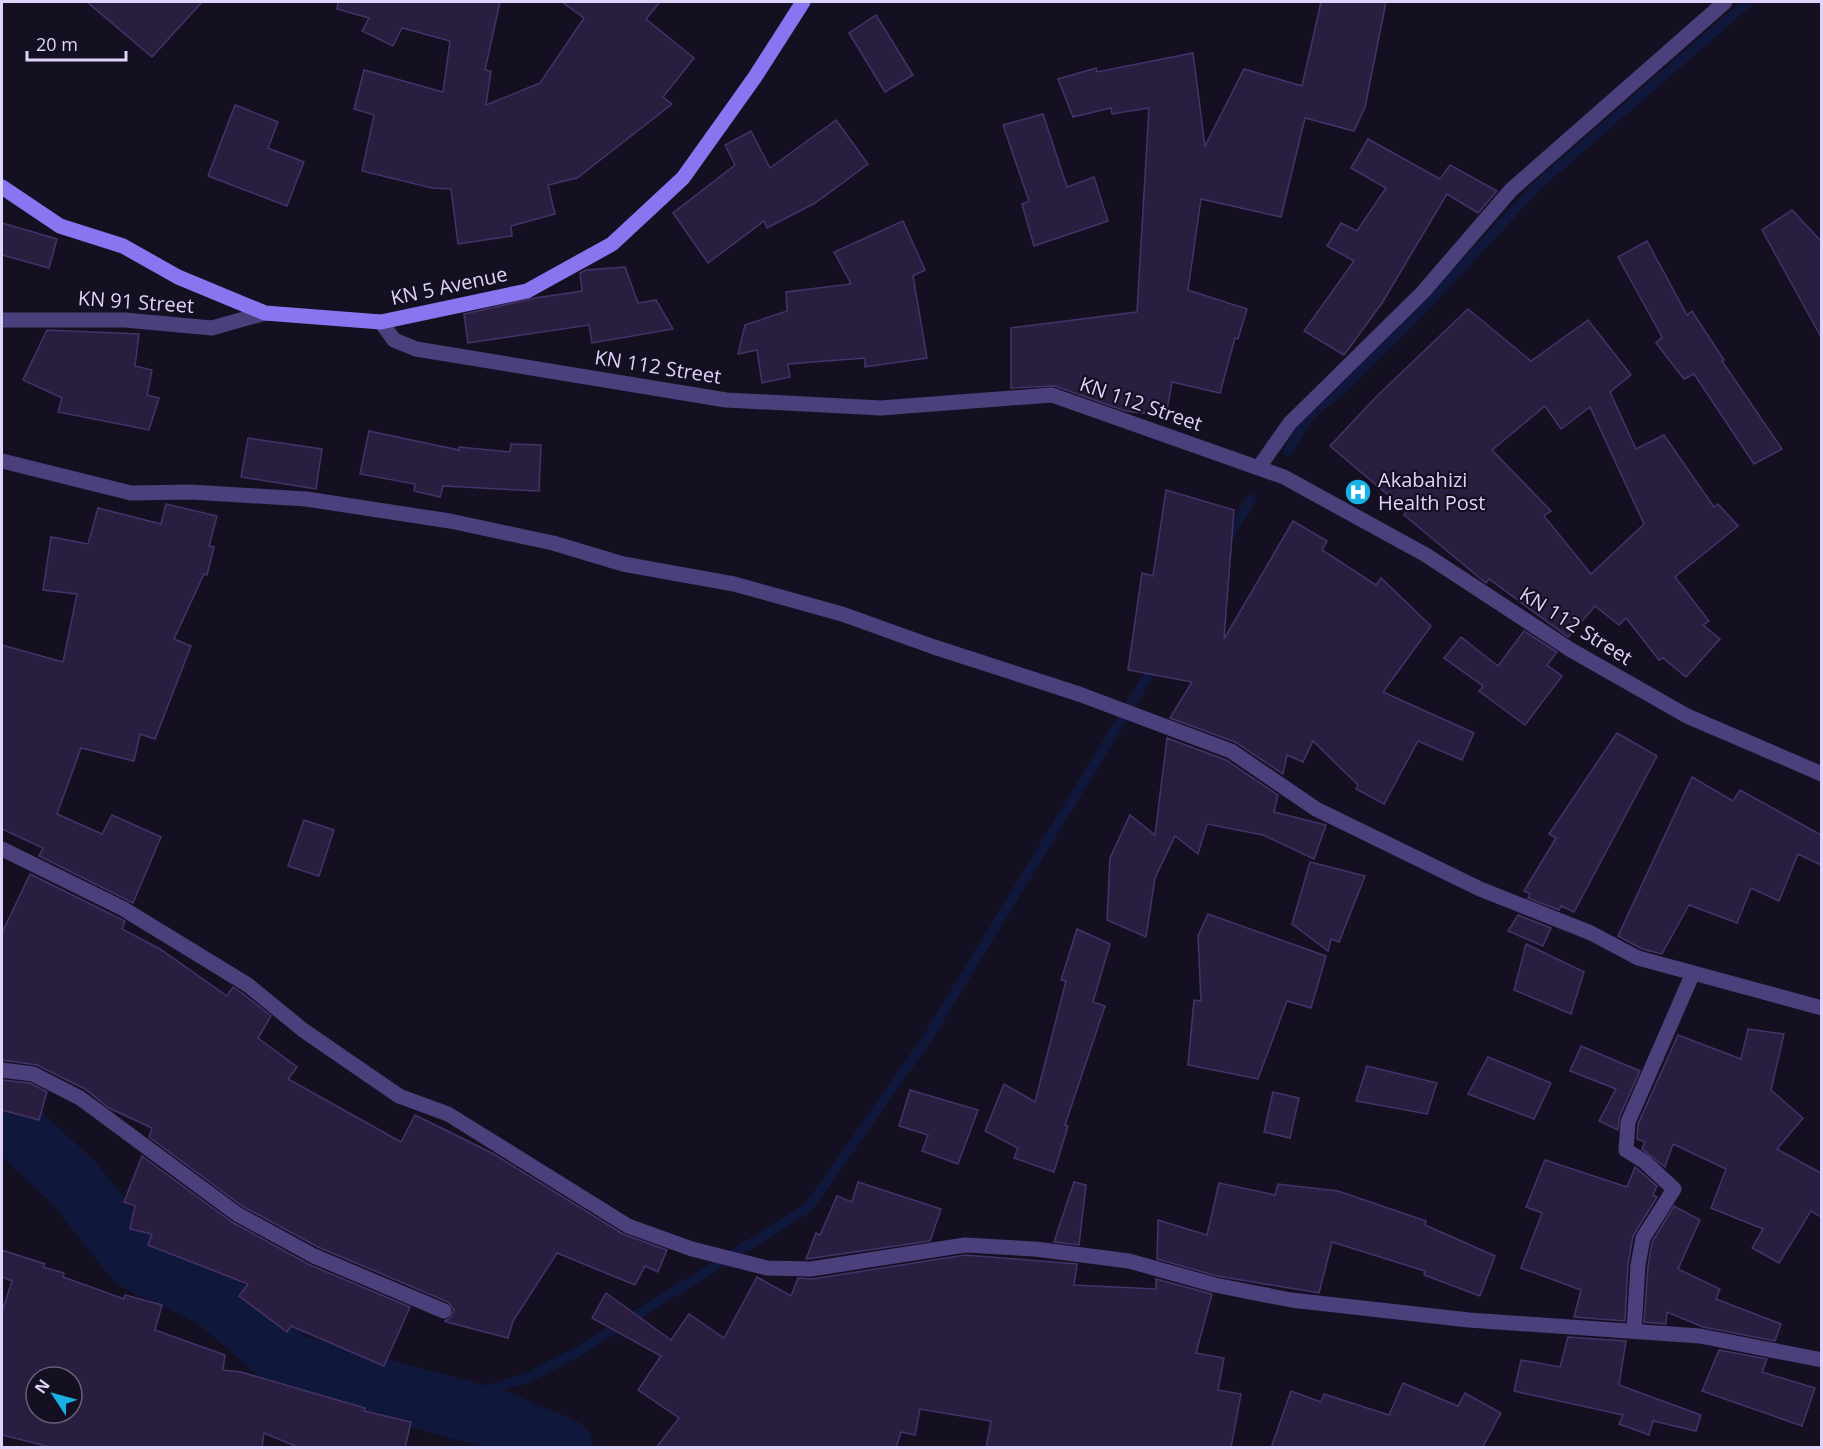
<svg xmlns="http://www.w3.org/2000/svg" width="1823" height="1449" viewBox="0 0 1823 1449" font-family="'Open Sans',sans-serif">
<rect width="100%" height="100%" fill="#151021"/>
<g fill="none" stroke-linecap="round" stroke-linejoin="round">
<g stroke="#0f183b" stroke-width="10">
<path d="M 1288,451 L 1308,417 L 1342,389 L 1411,321 L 1540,183 L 1748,2"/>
<path d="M 1225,543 L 1251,499"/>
<path d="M 441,1405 L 529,1377 L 576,1353 L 808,1208 L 928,1037 L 1156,663"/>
</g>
<path stroke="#0f183b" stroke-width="60" d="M 2,1124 L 14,1127 L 76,1185 L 136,1261 L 213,1297 L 291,1364 L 498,1420 L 563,1448"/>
</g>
<g fill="#2a1e40" stroke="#45326a" stroke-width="1.5" fill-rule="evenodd">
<path d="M 87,2 L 202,2 L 152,57 Z"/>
<path d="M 338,2 L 500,2 L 485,70 L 491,71 L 486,105 L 540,83 L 584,18 L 562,2 L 660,2 L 646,19 L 694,58 L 663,97 L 672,104 L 577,178 L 548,185 L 555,214 L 511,226 L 512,236 L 458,244 L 451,189 L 432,188 L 362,171 L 374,115 L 354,109 L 364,70 L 443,92 L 450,41 L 402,28 L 393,46 L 362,31 L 369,18 L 337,9 Z"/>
<path d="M 1321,2 L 1386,2 L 1365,107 L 1354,131 L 1305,118 L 1281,217 L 1201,199 L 1188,290 L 1247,309 L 1238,339 L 1235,338 L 1220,393 L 1172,382 L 1166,416 L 1125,411 L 1055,386 L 1011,388 L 1011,328 L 1137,312 L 1149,108 L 1112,114 L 1111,108 L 1073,117 L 1058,79 L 1096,68 L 1097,72 L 1193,53 L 1205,146 L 1244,69 L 1302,86 Z"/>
<path d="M 876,15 L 913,75 L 885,92 L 849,33 Z"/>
<path d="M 235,105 L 278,122 L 268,148 L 304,162 L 287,206 L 208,176 Z"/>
<path d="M 1043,114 L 1067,187 L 1094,177 L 1108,221 L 1034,246 L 1022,204 L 1029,201 L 1003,125 Z"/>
<path d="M 836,120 L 868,164 L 815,203 L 767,228 L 764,221 L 708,263 L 673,213 L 735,165 L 725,145 L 751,131 L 770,168 Z"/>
<path d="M 1368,139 L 1440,179 L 1450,165 L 1497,191 L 1478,213 L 1447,194 L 1382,303 L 1344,355 L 1304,331 L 1354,261 L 1327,246 L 1341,223 L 1357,231 L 1386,188 L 1351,168 Z"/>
<path d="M 1792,210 L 1821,241 L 1821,337 L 1762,230 Z"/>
<path d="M 903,221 L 925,270 L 913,276 L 927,358 L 865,367 L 865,358 L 788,364 L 790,377 L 762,383 L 757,350 L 738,354 L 745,325 L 787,311 L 786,292 L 851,284 L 834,252 Z"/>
<path d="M 2,223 L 57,239 L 49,268 L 2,255 Z"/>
<path d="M 1647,241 L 1687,315 L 1692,311 L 1724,360 L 1722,361 L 1782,449 L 1754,464 L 1694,374 L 1684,379 L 1656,343 L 1662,337 L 1618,257 Z"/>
<path d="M 625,267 L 638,303 L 656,300 L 673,329 L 592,343 L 589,325 L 468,343 L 464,314 L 535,298 L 582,291 L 580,273 L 586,270 Z"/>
<path d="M 1468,309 L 1531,361 L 1588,320 L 1631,375 L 1610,392 L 1636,449 L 1664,435 L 1714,507 L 1718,504 L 1738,526 L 1675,577 L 1709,621 L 1703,625 L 1720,639 L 1686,677 L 1663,658 L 1659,660 L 1626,618 L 1619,625 L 1595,606 L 1568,637 L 1489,579 L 1486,583 L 1482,580 L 1404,515 L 1407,511 L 1330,446 L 1376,397 ZM 1545,406 L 1561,429 L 1590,407 L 1644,524 L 1591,574 L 1544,516 L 1551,511 L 1492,450 Z"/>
<path d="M 47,330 L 139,334 L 135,366 L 152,370 L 147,395 L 159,398 L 149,430 L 58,412 L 62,398 L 23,380 Z"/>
<path d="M 369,431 L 459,450 L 459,447 L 510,452 L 511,444 L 541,445 L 539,491 L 443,486 L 440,497 L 414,491 L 415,484 L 360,474 Z"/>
<path d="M 248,438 L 322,449 L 316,489 L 241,477 Z"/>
<path d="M 1166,490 L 1234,510 L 1224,639 L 1293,521 L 1327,541 L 1322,550 L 1376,585 L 1381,578 L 1431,626 L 1383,692 L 1474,733 L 1462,760 L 1418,741 L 1384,804 L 1356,789 L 1358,785 L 1313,741 L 1303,762 L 1287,755 L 1283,774 L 1235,742 L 1170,718 L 1192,682 L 1128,670 L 1142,573 L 1153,576 Z"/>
<path d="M 166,504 L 217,516 L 209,546 L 214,547 L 207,575 L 204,574 L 174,639 L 191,646 L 155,739 L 140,734 L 134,761 L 81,748 L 57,814 L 102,834 L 112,815 L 161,837 L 133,903 L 39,856 L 43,848 L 2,829 L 2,645 L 63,662 L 77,594 L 43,590 L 51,537 L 88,544 L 98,508 L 161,524 Z"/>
<path d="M 1524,631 L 1557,652 L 1547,665 L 1562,676 L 1525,725 L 1479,691 L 1483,686 L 1444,658 L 1461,637 L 1498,666 Z"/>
<path d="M 1617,733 L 1657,756 L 1574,912 L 1561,906 L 1559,910 L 1528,898 L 1530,894 L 1524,891 L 1556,838 L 1549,834 Z"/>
<path d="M 1167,738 L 1226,760 L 1278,795 L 1274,812 L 1326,825 L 1314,859 L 1263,835 L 1207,824 L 1198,854 L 1175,836 L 1155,878 L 1146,937 L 1107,920 L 1110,858 L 1130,815 L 1155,835 Z"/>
<path d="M 1692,777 L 1733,801 L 1740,790 L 1821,835 L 1821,865 L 1798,854 L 1779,901 L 1751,888 L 1737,923 L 1689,905 L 1662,954 L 1642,949 L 1618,936 Z"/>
<path d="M 304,820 L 334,830 L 319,876 L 288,866 Z"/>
<path d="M 1310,862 L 1365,876 L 1339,942 L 1331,939 L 1328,951 L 1292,924 Z"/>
<path d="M 30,874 L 125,921 L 122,929 L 160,949 L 227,996 L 233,987 L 242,993 L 271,1016 L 258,1038 L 297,1067 L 288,1079 L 401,1142 L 415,1115 L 492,1153 L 623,1234 L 667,1250 L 658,1272 L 645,1266 L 635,1285 L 557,1253 L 513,1321 L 508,1338 L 447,1322 L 445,1321 L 450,1318 L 454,1310 L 448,1302 L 318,1247 L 242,1206 L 149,1137 L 152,1128 L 109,1108 L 85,1089 L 37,1065 L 2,1060 L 2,933 Z"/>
<path d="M 1208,914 L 1326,956 L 1311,1008 L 1287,1001 L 1258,1079 L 1188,1065 L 1194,1000 L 1201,1001 L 1198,936 Z"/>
<path d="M 1518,915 L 1551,928 L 1543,946 L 1508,931 Z"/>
<path d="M 1077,929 L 1110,944 L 1093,1002 L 1105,1006 L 1065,1125 L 1068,1126 L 1054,1172 L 1014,1158 L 1018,1148 L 985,1131 L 1004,1084 L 1035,1102 L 1066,981 L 1061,980 Z"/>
<path d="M 1526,944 L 1584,972 L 1571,1014 L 1514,990 Z"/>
<path d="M 1748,1029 L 1784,1034 L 1771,1090 L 1803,1118 L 1777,1149 L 1821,1173 L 1821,1217 L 1811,1211 L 1779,1263 L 1752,1248 L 1763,1229 L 1711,1208 L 1726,1169 L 1673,1144 L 1665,1167 L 1642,1149 L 1645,1142 L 1637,1139 L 1638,1124 L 1678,1035 L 1741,1059 Z"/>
<path d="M 1581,1046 L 1640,1071 L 1619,1118 L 1618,1130 L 1599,1121 L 1616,1089 L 1570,1071 Z"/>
<path d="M 1488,1057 L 1551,1083 L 1534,1119 L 1468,1094 Z"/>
<path d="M 1367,1066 L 1437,1083 L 1427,1114 L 1356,1101 Z"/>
<path d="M 2,1080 L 30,1083 L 47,1092 L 39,1120 L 2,1110 Z"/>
<path d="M 910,1090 L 978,1110 L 958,1164 L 922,1151 L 928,1135 L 899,1126 Z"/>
<path d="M 1273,1092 L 1299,1098 L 1290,1138 L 1264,1132 Z"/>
<path d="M 142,1156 L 232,1222 L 310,1265 L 410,1307 L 384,1366 L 291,1326 L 287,1332 L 239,1296 L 248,1284 L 148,1245 L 152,1234 L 130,1229 L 135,1206 L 124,1202 Z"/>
<path d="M 1545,1160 L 1627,1187 L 1635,1167 L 1657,1186 L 1653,1195 L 1657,1197 L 1633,1236 L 1628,1264 L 1625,1321 L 1574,1317 L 1581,1290 L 1521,1268 L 1542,1213 L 1526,1207 Z"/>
<path d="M 858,1182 L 941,1209 L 930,1241 L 806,1259 L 816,1233 L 820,1235 L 837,1196 L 852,1202 Z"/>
<path d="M 1074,1182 L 1086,1185 L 1079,1245 L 1054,1242 Z"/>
<path d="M 1219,1183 L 1275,1195 L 1278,1184 L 1338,1191 L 1426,1221 L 1425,1225 L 1495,1256 L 1480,1296 L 1424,1275 L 1425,1271 L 1332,1242 L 1319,1293 L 1217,1276 L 1157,1259 L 1158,1220 L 1207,1235 Z"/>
<path d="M 1674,1206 L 1700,1220 L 1678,1269 L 1720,1289 L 1716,1299 L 1781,1324 L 1775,1341 L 1703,1327 L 1667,1312 L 1666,1324 L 1644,1322 L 1648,1266 L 1652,1242 Z"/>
<path d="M 2,1250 L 45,1264 L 43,1267 L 64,1273 L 63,1277 L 124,1299 L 125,1295 L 162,1305 L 155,1330 L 225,1355 L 223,1370 L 241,1372 L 365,1408 L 364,1411 L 411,1422 L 405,1448 L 300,1448 L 264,1433 L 262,1448 L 54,1448 L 2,1435 L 2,1312 L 12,1281 L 2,1277 ZM 36,1377 L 72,1377 L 72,1413 L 36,1413 Z"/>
<path d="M 965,1255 L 1077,1264 L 1074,1285 L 1156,1289 L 1156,1279 L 1212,1294 L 1196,1353 L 1224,1358 L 1218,1390 L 1241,1394 L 1231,1448 L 986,1448 L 991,1421 L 920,1409 L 915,1435 L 901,1432 L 896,1448 L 656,1448 L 679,1418 L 638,1390 L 661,1356 L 592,1318 L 606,1293 L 671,1340 L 689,1314 L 724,1338 L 757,1277 L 791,1296 L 798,1278 L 812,1279 Z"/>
<path d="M 1568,1337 L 1626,1341 L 1619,1385 L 1701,1415 L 1696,1431 L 1653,1421 L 1649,1435 L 1619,1424 L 1623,1415 L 1514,1391 L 1521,1360 L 1560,1367 Z"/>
<path d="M 1719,1350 L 1767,1359 L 1762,1372 L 1815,1388 L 1802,1426 L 1702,1391 Z"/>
<path d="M 1403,1383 L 1458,1406 L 1465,1393 L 1501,1413 L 1482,1448 L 1271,1448 L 1291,1391 L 1321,1402 L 1324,1394 L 1389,1415 Z"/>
</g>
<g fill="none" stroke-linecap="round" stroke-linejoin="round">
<g stroke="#4b407b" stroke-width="15">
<path d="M 2,320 L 125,320 L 212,328 L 265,313"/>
<path d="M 2,461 L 131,493 L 191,492 L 306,499 L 450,521 L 553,543 L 623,564 L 734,584 L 842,614 L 934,647 L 1079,694 L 1231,751 L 1316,809 L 1480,889 L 1591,933 L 1638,958 L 1822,1008"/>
<path d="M 1259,467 L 1290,423 L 1423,292 L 1511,190 L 1725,2"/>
<path d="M 2,849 L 122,908 L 248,985 L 303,1030 L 399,1096 L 448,1114 L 628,1226 L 692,1249 L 767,1268 L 811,1269 L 965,1245 L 1035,1249 L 1129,1261 L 1215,1285 L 1291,1300 L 1469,1320 L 1700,1336 L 1822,1360"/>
<path d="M 2,1070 L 33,1074 L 80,1098 L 237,1214 L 314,1256 L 444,1311"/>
<path d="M 1634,1330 L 1638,1265 L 1643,1238 L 1674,1189 L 1645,1162 L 1626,1150 L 1628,1122 L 1693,973"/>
</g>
<path stroke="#4b407b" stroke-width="15" d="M 381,322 L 394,340 L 416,349 L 726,400 L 881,408 L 1052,395 L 1284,477 L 1426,555 L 1571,650 L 1687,716 L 1822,774"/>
<path stroke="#8a75f1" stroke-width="15" d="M 2,187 L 60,226 L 123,246 L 178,277 L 265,313 L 381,322 L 527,291 L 612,244 L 683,178 L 755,77 L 803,2"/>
</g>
<defs>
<symbol id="hospital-disc" viewBox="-11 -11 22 22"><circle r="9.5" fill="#17b1e4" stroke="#151021"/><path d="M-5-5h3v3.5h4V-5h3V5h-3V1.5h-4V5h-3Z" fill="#fff"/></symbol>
</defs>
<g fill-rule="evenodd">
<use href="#hospital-disc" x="1343" y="477" width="30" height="30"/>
</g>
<g text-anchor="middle" stroke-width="4.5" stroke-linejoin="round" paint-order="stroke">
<g font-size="20" fill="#ded4fb" stroke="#151021">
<text transform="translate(449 286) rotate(-12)" y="7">KN 5 Avenue</text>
<text transform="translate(136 302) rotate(4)" y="7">KN 91 Street</text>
<text transform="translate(658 367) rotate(9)" y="7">KN 112 Street</text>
<text transform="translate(1141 404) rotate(19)" y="7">KN 112 Street</text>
<text transform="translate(1576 626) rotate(32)" y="7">KN 112 Street</text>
</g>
<g font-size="20" fill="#ded4fb" stroke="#151021" text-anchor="start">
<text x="1378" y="487">Akabahizi<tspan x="1378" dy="23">Health Post</tspan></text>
</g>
</g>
<rect width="1823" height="1449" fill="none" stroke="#ded4fb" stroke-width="6"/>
<g transform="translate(54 1395) rotate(306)"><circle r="28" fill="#151021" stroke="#655e78" stroke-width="1.5"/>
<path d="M0-4.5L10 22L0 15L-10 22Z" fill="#17b1e4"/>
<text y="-9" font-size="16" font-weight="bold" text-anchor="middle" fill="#ded4fb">N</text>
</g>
<path d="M27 51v9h99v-9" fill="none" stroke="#ded4fb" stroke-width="3"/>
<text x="36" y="51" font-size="18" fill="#ded4fb" stroke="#151021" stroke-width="4.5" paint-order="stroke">20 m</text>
</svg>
